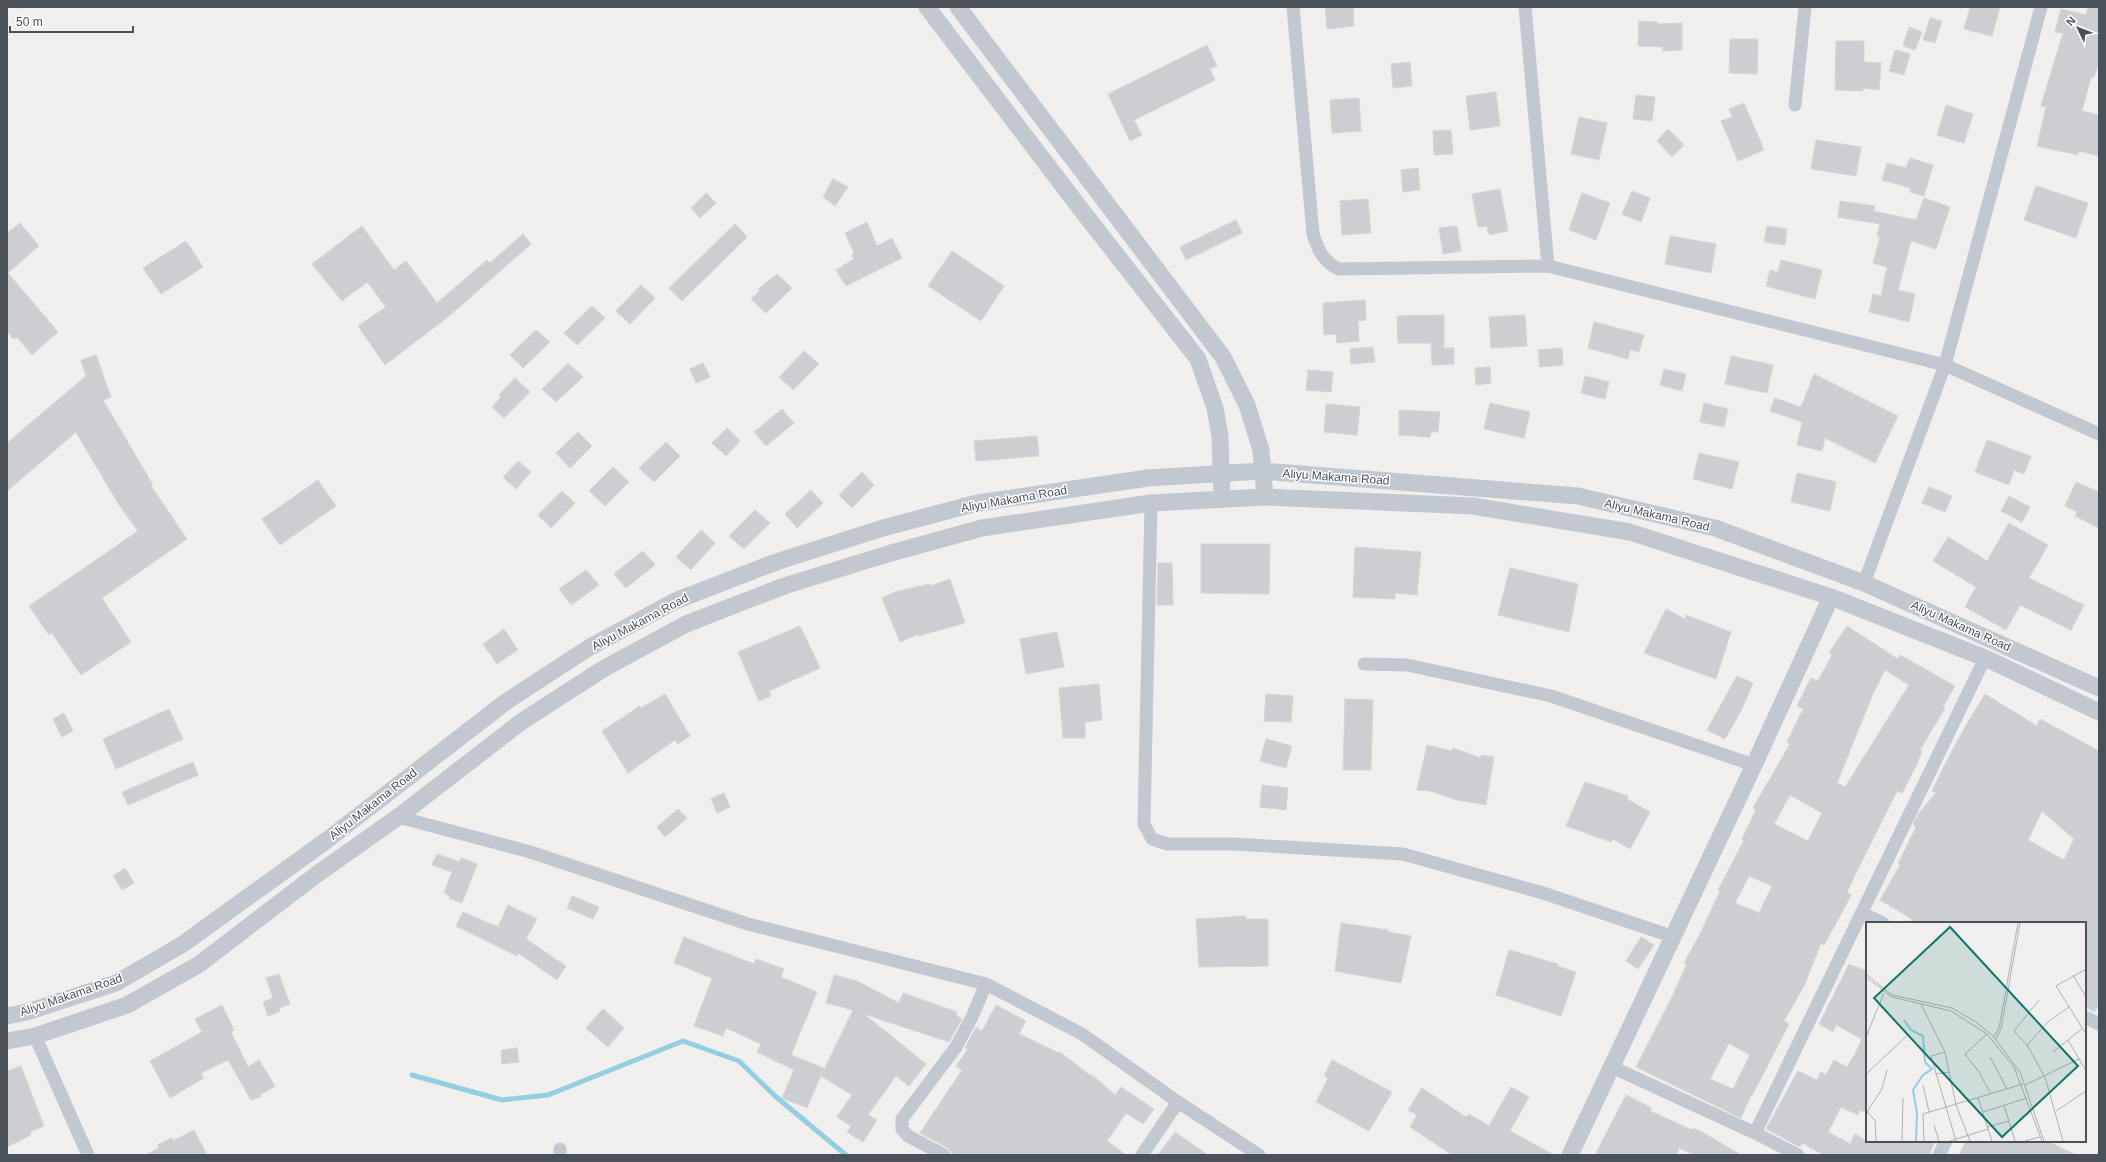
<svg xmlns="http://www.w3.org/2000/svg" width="2106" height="1162" viewBox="0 0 2106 1162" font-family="Arial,sans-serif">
<rect width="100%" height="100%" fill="#f1efee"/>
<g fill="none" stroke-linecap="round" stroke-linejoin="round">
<path stroke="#94cfe1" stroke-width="5" d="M 412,1075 L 502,1100 L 548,1095 L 683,1041 L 739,1061 L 775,1096 L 846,1155"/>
</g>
<g fill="#ccced2" stroke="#d3d5d9" fill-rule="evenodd">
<path d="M 1325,7 L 1353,7 L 1354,26 L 1327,29 Z"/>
<path d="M 1970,7 L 2000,7 L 1992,36 L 1964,29 Z"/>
<path d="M 2088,7 L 2099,7 L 2099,62 L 2094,77 L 2091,77 L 2082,111 L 2099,115 L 2099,156 L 2079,151 L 2078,155 L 2037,146 L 2046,107 L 2041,106 L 2063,33 L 2055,32 L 2061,9 L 2086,15 Z"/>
<path d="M 1930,18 L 1942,21 L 1935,43 L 1923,40 Z"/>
<path d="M 1639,21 L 1657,22 L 1657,24 L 1682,23 L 1682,50 L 1663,51 L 1663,47 L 1638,46 Z"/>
<path d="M 1909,27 L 1922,32 L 1915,50 L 1903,46 Z"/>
<path d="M 1730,39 L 1758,39 L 1757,74 L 1729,73 Z"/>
<path d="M 1836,41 L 1864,41 L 1864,62 L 1881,63 L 1879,90 L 1863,88 L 1863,91 L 1835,90 Z"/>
<path d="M 1207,45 L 1217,66 L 1210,69 L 1215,80 L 1134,120 L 1142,135 L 1130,141 L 1108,94 Z"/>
<path d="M 1895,50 L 1910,54 L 1904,75 L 1889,71 Z"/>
<path d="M 1410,62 L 1412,86 L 1393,88 L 1391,64 Z"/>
<path d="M 1496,92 L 1500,126 L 1470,130 L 1466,96 Z"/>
<path d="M 1636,95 L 1655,97 L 1652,121 L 1633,119 Z"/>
<path d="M 1359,98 L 1361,131 L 1332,133 L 1330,100 Z"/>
<path d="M 1744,103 L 1764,150 L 1738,161 L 1721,121 L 1732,117 L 1729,109 Z"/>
<path d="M 1946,105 L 1973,114 L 1964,143 L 1937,135 Z"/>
<path d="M 1579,117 L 1607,123 L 1599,160 L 1571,154 Z"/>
<path d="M 1668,129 L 1684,145 L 1672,157 L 1657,141 Z"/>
<path d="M 1451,130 L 1453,154 L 1434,155 L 1433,131 Z"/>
<path d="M 1816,140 L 1861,147 L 1856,176 L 1811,169 Z"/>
<path d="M 1910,158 L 1933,165 L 1924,196 L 1910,192 L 1911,188 L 1882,180 L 1887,163 L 1906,168 Z"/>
<path d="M 1418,168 L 1420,190 L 1403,192 L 1401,170 Z"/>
<path d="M 833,179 L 848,187 L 835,206 L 823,197 Z"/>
<path d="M 2036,186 L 2088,203 L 2076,238 L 2024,220 Z"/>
<path d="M 1500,189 L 1508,231 L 1489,235 L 1487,226 L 1478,227 L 1472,194 Z"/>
<path d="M 1632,191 L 1650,198 L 1641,222 L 1622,214 Z"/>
<path d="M 706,193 L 716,203 L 700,218 L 691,208 Z"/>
<path d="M 1582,193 L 1610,203 L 1596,240 L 1569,230 Z"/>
<path d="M 1924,198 L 1950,207 L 1936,249 L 1911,241 L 1898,290 L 1915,294 L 1909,322 L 1869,312 L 1873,294 L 1881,296 L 1887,267 L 1873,263 L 1880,237 L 1877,236 L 1880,224 L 1838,217 L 1840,201 L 1875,206 L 1873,211 L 1916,220 Z"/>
<path d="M 1368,199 L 1371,233 L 1342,235 L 1340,201 Z"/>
<path d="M 1236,220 L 1242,233 L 1186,260 L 1180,247 Z"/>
<path d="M 867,222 L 877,246 L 892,238 L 902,258 L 846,286 L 836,270 L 854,259 L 852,255 L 854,253 L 845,233 Z"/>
<path d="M 20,223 L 39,246 L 8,273 L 58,332 L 32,355 L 17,337 L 13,339 L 7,331 L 7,233 Z"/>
<path d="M 735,224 L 747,237 L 682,301 L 669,288 Z"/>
<path d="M 362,226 L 394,270 L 406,261 L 437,303 L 487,260 L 490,263 L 523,234 L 531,244 L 448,317 L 385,365 L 358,326 L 386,307 L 367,282 L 342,301 L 312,264 Z"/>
<path d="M 1457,226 L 1461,251 L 1443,254 L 1439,228 Z"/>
<path d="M 1767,226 L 1787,229 L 1785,245 L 1764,242 Z"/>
<path d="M 1670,236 L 1716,244 L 1711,273 L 1665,264 Z"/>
<path d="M 186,241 L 203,267 L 161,294 L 143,268 Z"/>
<path d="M 952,251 L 1004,286 L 981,321 L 928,286 Z"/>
<path d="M 1781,260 L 1822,270 L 1815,299 L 1766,286 L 1770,270 L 1778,272 Z"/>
<path d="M 777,274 L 792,288 L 766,313 L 751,299 L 760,291 L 758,289 Z"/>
<path d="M 641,285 L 655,298 L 630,324 L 616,311 Z"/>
<path d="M 1365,300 L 1366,320 L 1358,321 L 1359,341 L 1337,343 L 1336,334 L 1324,335 L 1323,303 Z"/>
<path d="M 592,306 L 605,318 L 577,345 L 564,333 Z"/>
<path d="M 1444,315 L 1444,348 L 1454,348 L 1454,364 L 1432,365 L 1431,343 L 1398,343 L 1397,316 Z"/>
<path d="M 1525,315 L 1527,346 L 1491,348 L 1489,317 Z"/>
<path d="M 1594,322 L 1644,335 L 1639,352 L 1630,350 L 1628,359 L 1588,348 Z"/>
<path d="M 536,330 L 550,342 L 523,368 L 510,355 Z"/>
<path d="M 1373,347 L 1375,362 L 1351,364 L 1350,349 Z"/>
<path d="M 1562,348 L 1563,365 L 1540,367 L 1538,350 Z"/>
<path d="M 804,351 L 819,364 L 793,390 L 779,377 Z"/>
<path d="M 96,355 L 111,397 L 103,400 L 153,485 L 151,486 L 187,539 L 102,598 L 131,642 L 81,675 L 52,633 L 49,635 L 29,606 L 138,531 L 119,505 L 76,432 L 7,491 L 7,443 L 86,376 L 81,360 Z"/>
<path d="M 1731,356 L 1773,365 L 1767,393 L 1725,384 Z"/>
<path d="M 568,363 L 583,377 L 556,402 L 542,389 Z"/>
<path d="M 703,363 L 710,377 L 696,383 L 690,369 Z"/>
<path d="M 1490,367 L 1491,383 L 1476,385 L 1475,368 Z"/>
<path d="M 1664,369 L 1686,374 L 1682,391 L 1660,385 Z"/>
<path d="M 1308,370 L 1333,372 L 1331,392 L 1306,390 Z"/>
<path d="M 1814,374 L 1898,416 L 1875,463 L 1825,438 L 1822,451 L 1797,445 L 1802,422 L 1770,411 L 1775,398 L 1801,407 Z"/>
<path d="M 1585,376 L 1609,382 L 1605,399 L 1581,393 Z"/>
<path d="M 515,378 L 530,392 L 504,418 L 492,407 L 501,397 L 499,395 Z"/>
<path d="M 1490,403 L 1530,412 L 1524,438 L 1484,429 Z"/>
<path d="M 1704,403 L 1728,409 L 1724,427 L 1700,422 Z"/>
<path d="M 1326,404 L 1360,407 L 1357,435 L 1324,432 Z"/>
<path d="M 782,409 L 794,423 L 766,446 L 754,432 Z"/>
<path d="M 1399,410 L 1440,412 L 1438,432 L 1431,432 L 1430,437 L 1399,435 Z"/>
<path d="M 727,428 L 740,441 L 726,456 L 712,443 Z"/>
<path d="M 578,432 L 592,446 L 570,468 L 556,453 Z"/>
<path d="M 1037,436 L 1039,456 L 976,461 L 974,441 Z"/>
<path d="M 1987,440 L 2031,456 L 2024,474 L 2014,470 L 2009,485 L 1975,472 Z"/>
<path d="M 666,442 L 680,456 L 654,482 L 639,468 Z"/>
<path d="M 1699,453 L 1739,462 L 1732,489 L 1693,479 Z"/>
<path d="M 518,461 L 531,472 L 516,489 L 503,477 Z"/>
<path d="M 613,467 L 629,482 L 605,506 L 589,491 Z"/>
<path d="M 862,472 L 874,485 L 852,508 L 839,495 Z"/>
<path d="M 1797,473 L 1836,482 L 1830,511 L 1791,502 Z"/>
<path d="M 318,480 L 336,506 L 280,545 L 262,519 Z"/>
<path d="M 2076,482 L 2099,492 L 2099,528 L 2075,516 L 2077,512 L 2065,506 Z"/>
<path d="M 1929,487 L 1952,496 L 1945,512 L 1922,503 Z"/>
<path d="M 811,490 L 823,503 L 797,528 L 785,514 Z"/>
<path d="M 562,491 L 575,503 L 551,528 L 538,515 Z"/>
<path d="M 2009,496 L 2030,507 L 2022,522 L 2001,511 Z"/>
<path d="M 755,510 L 770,523 L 744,549 L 729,536 Z"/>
<path d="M 2009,523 L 2048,545 L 2029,578 L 2084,605 L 2071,630 L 2020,605 L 2006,630 L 1965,607 L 1976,587 L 1933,561 L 1948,537 L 1987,561 Z"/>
<path d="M 701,530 L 715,543 L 691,570 L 676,557 Z"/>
<path d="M 1201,544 L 1270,544 L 1269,594 L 1201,593 Z"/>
<path d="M 1355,547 L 1421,552 L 1417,595 L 1395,593 L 1395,599 L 1353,597 Z"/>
<path d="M 643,551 L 655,565 L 626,588 L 614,574 Z"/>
<path d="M 1158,563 L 1172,563 L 1173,605 L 1157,605 Z"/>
<path d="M 1510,568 L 1578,584 L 1569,632 L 1498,615 Z"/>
<path d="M 586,570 L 599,585 L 571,605 L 559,589 Z"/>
<path d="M 950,579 L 965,623 L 919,636 L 918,634 L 900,642 L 882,598 L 895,592 L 929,584 L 930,586 Z"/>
<path d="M 1666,609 L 1685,619 L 1686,615 L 1731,632 L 1716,679 L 1644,653 Z"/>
<path d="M 800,626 L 820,668 L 769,691 L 771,696 L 759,701 L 738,652 Z"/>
<path d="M 1847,626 L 1898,659 L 1900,655 L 1955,686 L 1943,707 L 1945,708 L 1920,750 L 1922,751 L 1916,766 L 1902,793 L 1897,791 L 1861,863 L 1847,892 L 1851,895 L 1846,905 L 1824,945 L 1821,943 L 1804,986 L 1784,1021 L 1789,1024 L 1752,1096 L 1751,1095 L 1741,1118 L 1636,1067 L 1671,999 L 1687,964 L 1684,963 L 1700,934 L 1720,891 L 1718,890 L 1744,840 L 1742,839 L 1756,810 L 1753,808 L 1790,744 L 1787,742 L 1803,709 L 1797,706 L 1811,678 L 1818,681 L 1832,655 L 1829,653 ZM 1885,670 L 1909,685 L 1845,787 L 1837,783 L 1872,696 ZM 1790,795 L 1822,813 L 1808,841 L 1774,824 ZM 1749,876 L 1772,886 L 1759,913 L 1735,903 ZM 1729,1043 L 1750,1055 L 1733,1089 L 1710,1079 Z"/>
<path d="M 504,629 L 518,650 L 497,664 L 483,644 Z"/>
<path d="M 1057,632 L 1064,667 L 1026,674 L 1020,639 Z"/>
<path d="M 1737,676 L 1753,683 L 1741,711 L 1725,739 L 1707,730 Z"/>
<path d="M 1099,684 L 1102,720 L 1085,722 L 1085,738 L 1063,738 L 1059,688 Z"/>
<path d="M 665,694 L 690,736 L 678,744 L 675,740 L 628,773 L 602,731 L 640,706 L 641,708 Z"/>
<path d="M 1266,694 L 1293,696 L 1291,722 L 1264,721 Z"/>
<path d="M 1985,694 L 2037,726 L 2040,719 L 2099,751 L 2099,1005 L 2094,1012 L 2085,1006 L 2085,923 L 1910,923 L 1912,919 L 1880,900 L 1900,865 L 1898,864 L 1916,827 L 1913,824 L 1918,814 L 1936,793 L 1932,791 L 1945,764 L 1965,727 ZM 2042,811 L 2074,839 L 2064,860 L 2028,840 Z"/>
<path d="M 1345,699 L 1373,700 L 1371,770 L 1343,770 Z"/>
<path d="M 169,709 L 183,739 L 116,769 L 103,739 Z"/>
<path d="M 64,713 L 73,731 L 62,737 L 53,719 Z"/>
<path d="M 1266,739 L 1292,746 L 1286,768 L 1260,761 Z"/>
<path d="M 1427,745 L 1452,751 L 1453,748 L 1481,758 L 1481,755 L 1494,757 L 1486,805 L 1457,800 L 1430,791 L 1417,790 Z"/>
<path d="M 193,762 L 198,775 L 128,805 L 122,792 Z"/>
<path d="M 1585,782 L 1628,796 L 1627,799 L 1650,812 L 1630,849 L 1613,839 L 1611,842 L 1566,826 Z"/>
<path d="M 1262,785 L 1288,788 L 1286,810 L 1260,807 Z"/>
<path d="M 724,793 L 730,807 L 717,813 L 711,799 Z"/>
<path d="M 678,809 L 687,818 L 665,837 L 657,827 Z"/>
<path d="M 437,854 L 460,862 L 461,858 L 477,864 L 462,903 L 449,898 L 450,896 L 444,893 L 452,872 L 432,865 Z"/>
<path d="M 125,868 L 134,883 L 122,890 L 113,876 Z"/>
<path d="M 572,896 L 599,907 L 593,919 L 567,908 Z"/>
<path d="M 508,905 L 537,919 L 526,939 L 566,966 L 557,980 L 518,953 L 517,956 L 456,926 L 463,912 L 498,927 Z"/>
<path d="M 1245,916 L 1246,919 L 1268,919 L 1268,966 L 1199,967 L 1196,919 Z"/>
<path d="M 1341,923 L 1388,930 L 1388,932 L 1411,936 L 1401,983 L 1335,971 Z"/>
<path d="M 684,937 L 754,964 L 756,959 L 784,969 L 781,977 L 817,992 L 791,1055 L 824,1068 L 807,1108 L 782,1098 L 794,1070 L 757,1052 L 761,1044 L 726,1028 L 723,1036 L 694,1026 L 712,978 L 674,963 Z"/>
<path d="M 1641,937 L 1654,945 L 1638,969 L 1626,961 Z"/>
<path d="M 1509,950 L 1558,964 L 1557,966 L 1576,972 L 1561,1016 L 1496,995 Z"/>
<path d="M 1849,964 L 1867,971 L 1867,1113 L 1860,1110 L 1858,1115 L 1841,1107 L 1828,1132 L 1850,1144 L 1855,1134 L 1867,1141 L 1935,1141 L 1929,1155 L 1824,1155 L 1802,1143 L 1800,1147 L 1766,1129 L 1798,1071 L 1817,1080 L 1821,1072 L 1826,1075 L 1834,1060 L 1847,1067 L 1855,1054 L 1862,1039 L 1836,1025 L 1833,1032 L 1819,1024 Z"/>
<path d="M 279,974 L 290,1004 L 279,1008 L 280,1011 L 268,1016 L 263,1002 L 273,998 L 266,978 Z"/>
<path d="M 834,975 L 857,981 L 899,1003 L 903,993 L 957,1012 L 956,1015 L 962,1019 L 949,1042 L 864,1014 L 926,1064 L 909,1086 L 896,1076 L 868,1115 L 877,1120 L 863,1142 L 847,1132 L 851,1126 L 837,1117 L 852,1095 L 821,1076 L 853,1010 L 826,1003 Z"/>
<path d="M 222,1005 L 234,1030 L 231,1032 L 248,1067 L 259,1060 L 275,1086 L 260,1095 L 261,1097 L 251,1100 L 228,1060 L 201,1073 L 204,1078 L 170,1098 L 150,1061 L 202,1032 L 195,1019 Z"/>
<path d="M 996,1005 L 1026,1021 L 1019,1034 L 1059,1053 L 1060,1052 L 1091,1076 L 1092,1075 L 1115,1095 L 1121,1087 L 1154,1109 L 1143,1124 L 1126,1113 L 1107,1141 L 1126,1155 L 954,1155 L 948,1148 L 920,1133 L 962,1070 L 956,1066 L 968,1049 L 965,1048 L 976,1027 L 982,1031 Z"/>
<path d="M 603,1009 L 624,1028 L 608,1047 L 586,1028 Z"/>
<path d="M 517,1048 L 519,1062 L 502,1064 L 501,1050 Z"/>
<path d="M 1332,1060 L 1392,1092 L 1369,1131 L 1316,1102 L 1328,1078 L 1324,1076 Z"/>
<path d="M 21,1066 L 44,1126 L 30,1132 L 31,1135 L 7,1147 L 7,1071 Z"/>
<path d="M 1511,1087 L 1529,1097 L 1510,1131 L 1554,1155 L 1452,1155 L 1410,1127 L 1417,1115 L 1408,1110 L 1422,1088 L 1466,1117 L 1469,1114 L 1489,1126 Z"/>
<path d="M 1626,1095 L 1652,1108 L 1650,1111 L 1692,1130 L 1693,1128 L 1704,1133 L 1741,1155 L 1695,1155 L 1679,1148 L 1677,1155 L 1595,1155 Z"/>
<path d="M 194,1130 L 207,1155 L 145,1155 L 159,1148 L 157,1145 L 172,1138 L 173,1141 Z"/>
<path d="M 1175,1132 L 1208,1155 L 1158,1155 Z"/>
<path d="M 1966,1141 L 2047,1141 L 2076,1155 L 1959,1155 Z"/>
</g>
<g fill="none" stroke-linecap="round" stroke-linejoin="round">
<g stroke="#c1c8cf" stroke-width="13">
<path d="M 1293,7 L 1313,234 C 1318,250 1323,261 1338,269 L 1548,266 L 1945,365 L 2099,434"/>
<path d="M 1525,7 L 1548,266"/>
<path d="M 1795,105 L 1805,7"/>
<path d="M 1151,503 L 1144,824 L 1152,839 L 1167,844 L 1234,844 L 1403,854 L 1543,893 L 1674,937"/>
<path d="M 1864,583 L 1945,365 L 2041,7"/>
<path d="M 1364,664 L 1407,665 L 1551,696 L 1754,765"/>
<path d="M 398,817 L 527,851 L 748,924 L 986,984 L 1082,1034 L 1178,1102 L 1259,1155"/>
<path d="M 1862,913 L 1883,923"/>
<path d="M 2085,1017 L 2099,1024"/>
<path d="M 35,1036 L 88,1155"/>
<path d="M 1612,1067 L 1755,1133 L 1798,1155"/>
<path d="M 1755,1133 L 1985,658"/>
<path d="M 560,1149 L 560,1155"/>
<path d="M 944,1155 L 908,1136 L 902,1129 L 902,1119 L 956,1047 L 972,1017 L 986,984"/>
<path d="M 1142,1155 L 1178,1102"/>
<path d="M 1939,1155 L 1946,1141"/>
</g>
<g stroke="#c1c8cf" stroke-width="17">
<path d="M 927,7 L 1083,212 L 1198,359 L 1215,408 L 1220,436 L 1222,499"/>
<path d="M 958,7 L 1223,357 L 1247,405 L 1261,450 L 1265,497"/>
<path d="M 7,1016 L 27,1012 L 116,983 L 183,944 L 327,840 L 507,701 L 590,647 L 675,601 L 776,562 L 883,528 L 977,503 L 1148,478 L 1262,471 L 1578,496 L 1715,528 L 1864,583 L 2099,688"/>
<path d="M 7,1041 L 35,1036 L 127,1005 L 198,965 L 316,875 L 398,817 L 521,722 L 603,669 L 686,624 L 784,586 L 891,553 L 982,528 L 1151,503 L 1265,497 L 1473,506 L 1630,532 L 1831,597 L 1985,658 L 2099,712"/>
<path d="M 1570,1155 L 1754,765 L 1831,597"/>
</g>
</g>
<g text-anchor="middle" stroke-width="3" stroke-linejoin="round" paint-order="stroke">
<g font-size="12" fill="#495159" stroke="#fff">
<text transform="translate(1336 477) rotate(4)" y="4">Aliyu Makama Road</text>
<text transform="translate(1014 499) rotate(-10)" y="4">Aliyu Makama Road</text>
<text transform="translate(1657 515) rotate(13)" y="4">Aliyu Makama Road</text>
<text transform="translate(640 622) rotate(-28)" y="4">Aliyu Makama Road</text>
<text transform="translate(1961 626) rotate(24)" y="4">Aliyu Makama Road</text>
<text transform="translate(373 804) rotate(-38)" y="4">Aliyu Makama Road</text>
<text transform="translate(71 995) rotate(-19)" y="4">Aliyu Makama Road</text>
</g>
</g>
<g transform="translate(1866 922)">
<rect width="220" height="220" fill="#f1efee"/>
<path fill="none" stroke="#94cfe1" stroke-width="2" d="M 38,98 L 45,108 L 57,114 L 59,140 L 66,147 L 57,153 L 47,168 L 51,191 L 50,219"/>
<path fill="none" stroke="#aeb0b2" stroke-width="1" d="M 220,47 L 190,64 L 220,112M 0,52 L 26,73 L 86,86 L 110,100 L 127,114 L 154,150 L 178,219M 207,53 L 220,75M 0,55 L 26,75 L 85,89 L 121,112 L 148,145 L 176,219M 173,78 L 148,109 L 161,123 L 179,155 L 197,219M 55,82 L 79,130 L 90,183 L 104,219M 121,112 L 99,132 L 113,150 L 125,172M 128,114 L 133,106 L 152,1M 0,115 L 18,71M 129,118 L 135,107 L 154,1M 202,118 L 220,149M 161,123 L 183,99 L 203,85M 79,130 L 65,134 L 90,219M 187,130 L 217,106M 124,135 L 141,167M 0,152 L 43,112M 69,152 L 83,150M 57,163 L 63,190M 159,163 L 213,137M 112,176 L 126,219M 138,183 L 149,219M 190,189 L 220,169M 1,190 L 16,167 L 21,148M 1,190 L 9,198 L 10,219M 117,190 L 161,176M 68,203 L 73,219M 121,205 L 143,199M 36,219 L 37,176M 58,219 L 57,192 L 157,162M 84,219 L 122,207M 159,219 L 174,215"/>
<path fill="#0f766e" fill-opacity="0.15" stroke="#0f766e" stroke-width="2" d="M 84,5 L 212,144 L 136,215 L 8,76 Z"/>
<rect width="220" height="220" fill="none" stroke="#495159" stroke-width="2"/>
</g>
<rect width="2106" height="1162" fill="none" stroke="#495159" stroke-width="16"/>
<g transform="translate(2078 28) rotate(313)" stroke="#ffffff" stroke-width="3" paint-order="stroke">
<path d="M0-3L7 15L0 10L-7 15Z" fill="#495159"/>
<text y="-6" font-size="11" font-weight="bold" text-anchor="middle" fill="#495159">N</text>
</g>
<path d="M10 26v6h123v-6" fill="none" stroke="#495159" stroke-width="2"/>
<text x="16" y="26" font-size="12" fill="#495159" stroke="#ffffff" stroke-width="3" paint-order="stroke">50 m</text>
</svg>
